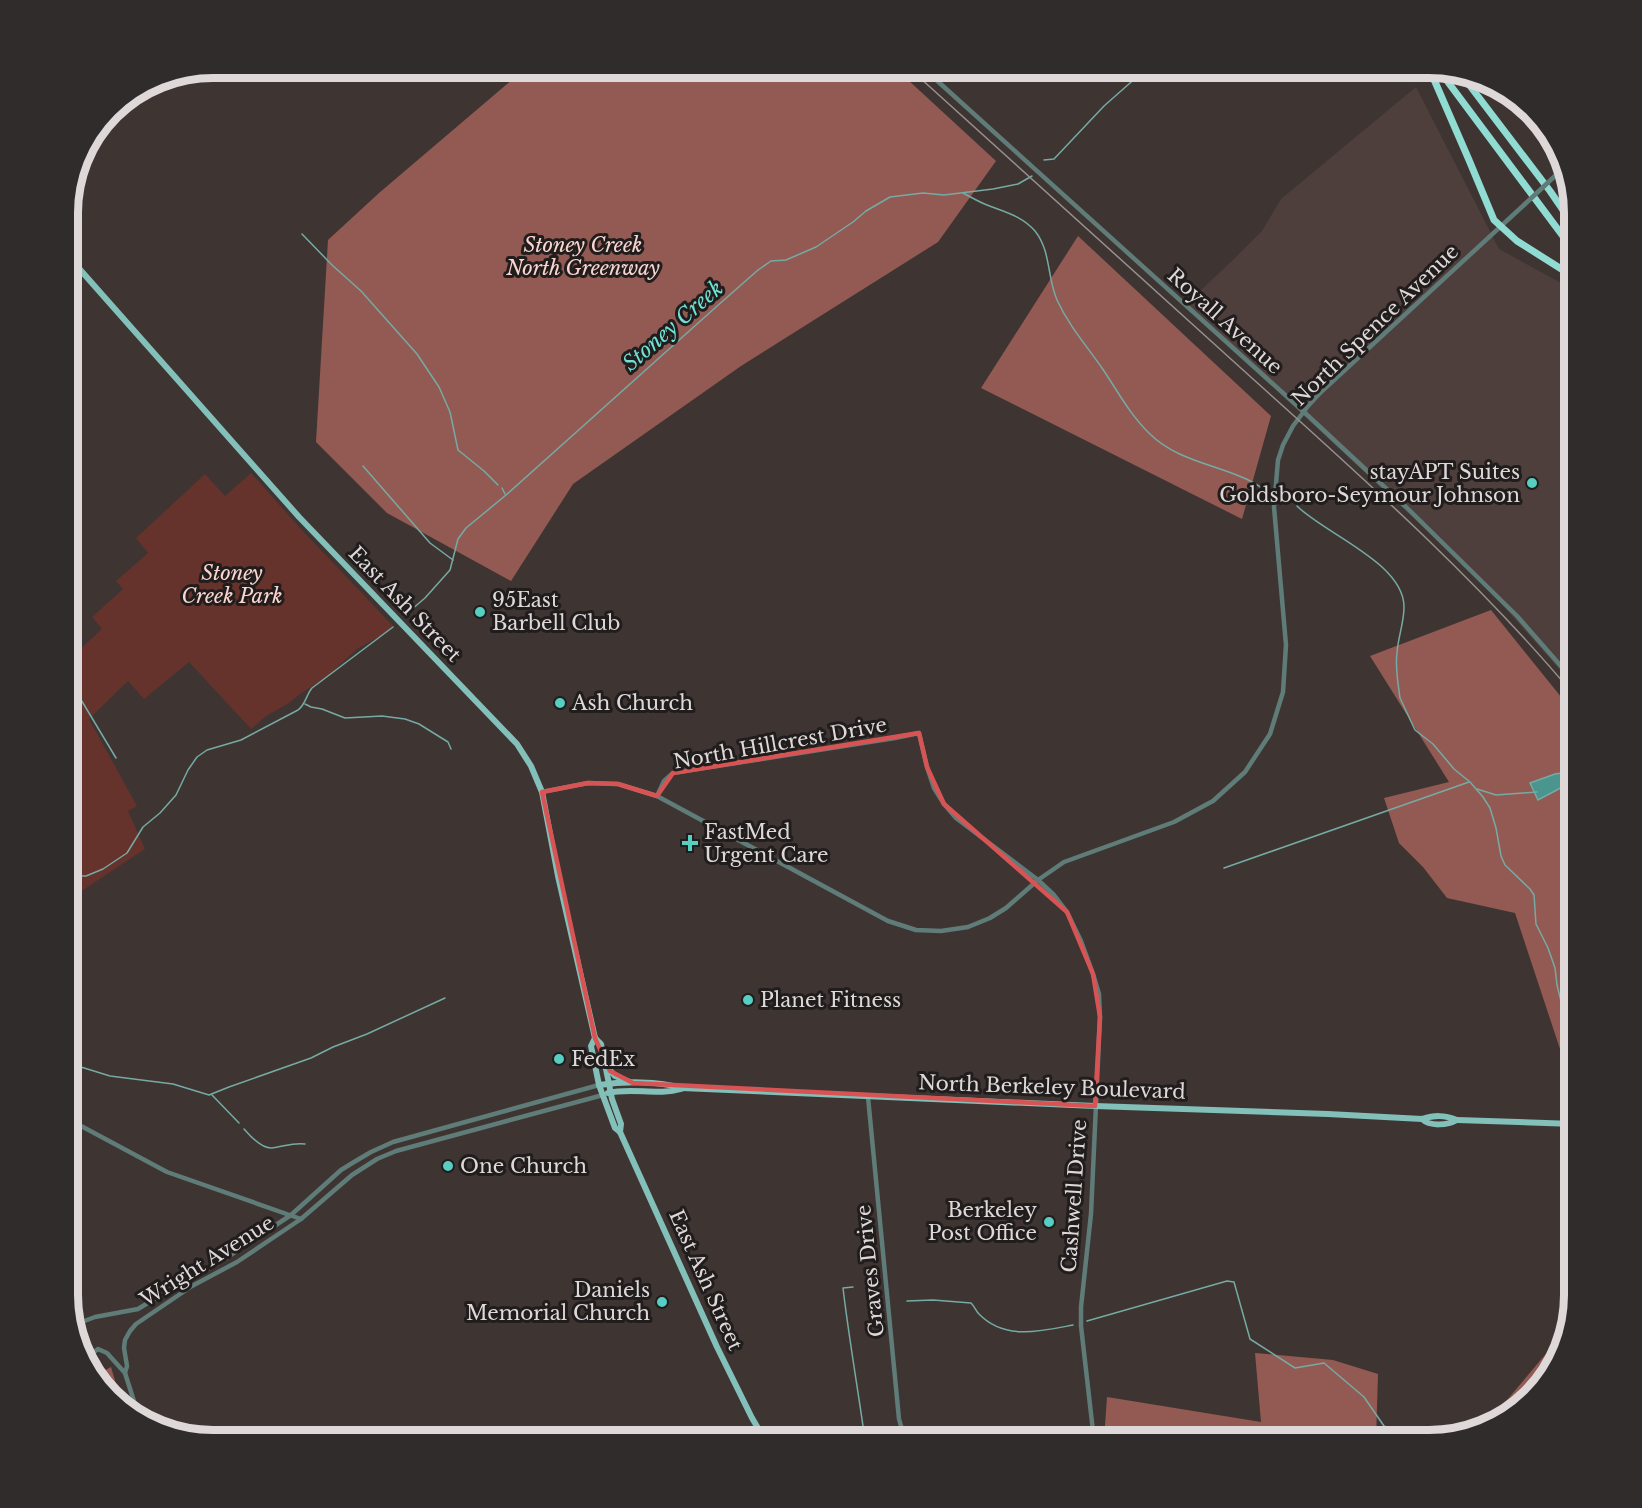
<svg xmlns="http://www.w3.org/2000/svg" width="1642" height="1508" viewBox="0 0 1642 1508" font-family="'Libre Baskerville',serif">
<rect width="100%" height="100%" fill="#3e3533"/>
<path fill="#4e3e3c" d="M 1416,87 L 1499,249 L 1574,290 L 1574,686 L 1481,581 L 1185,305 L 1234,259 L 1262,231 L 1281,199 Z"/>
<path fill="#65322c" d="M 251,473 L 300,528 L 393,626 L 382,635 L 357,649 L 329,675 L 300,694 L 289,703 L 266,716 L 251,729 L 189,662 L 144,699 L 128,681 L 89,719 L 137,806 L 128,811 L 145,849 L 68,900 L 68,660 L 102,629 L 92,617 L 123,589 L 116,581 L 148,553 L 136,538 L 205,474 L 225,496 Z"/>
<g fill="#935a53">
<path d="M 526,68 L 895,68 L 996,161 L 938,242 L 741,366 L 573,484 L 511,581 L 387,513 L 316,442 L 328,240 L 379,193 Z"/>
<path d="M 1078,236 L 1271,416 L 1242,519 L 981,388 Z"/>
<path d="M 1491,610 L 1574,713 L 1574,950 L 1570,980 L 1574,1001 L 1574,1054 L 1560,1049 L 1515,913 L 1447,898 L 1423,867 L 1399,843 L 1384,798 L 1449,782 L 1370,656 Z"/>
<path d="M 1566,1330 L 1567,1330 L 1563,1351 L 1532,1398 L 1484,1430 L 1429,1440 L 1414,1440 L 1491,1419 Z"/>
<path d="M 1255,1353 L 1333,1360 L 1378,1374 L 1376,1440 L 1104,1440 L 1107,1397 L 1261,1422 Z"/>
<path d="M 111,1367 L 122,1405 L 110,1398 L 95,1376 Z"/>
</g>
<path fill="#4a968e" stroke="#76aaa4" stroke-width="1.5" d="M 1562,773 L 1571,778 L 1572,782 L 1538,800 L 1530,783 L 1555,774 Z"/>
<g fill="none" stroke-linecap="round" stroke-linejoin="round">
<g stroke="#76aaa4" stroke-width="1.5">
<path d="M 1044,160 L 1054,159 L 1104,106 L 1147,68"/>
<path d="M 963,193 C 971,197 979,202 987,205 C 1005,212 1022,216 1035,231 C 1051,251 1047,277 1057,300 C 1069,326 1086,345 1102,368 C 1117,390 1130,415 1150,434 C 1175,459 1212,464 1244,478 C 1251,481 1257,485 1264,489"/>
<path d="M 302,234 L 332,265 L 361,291 L 417,354 L 439,387 L 450,412 L 458,450 L 484,471 L 498,485"/>
<path d="M 363,466 L 430,543 L 453,560"/>
<path d="M 502,488 L 505,494"/>
<path d="M 1297,506 C 1325,534 1404,563 1404,607 C 1404,623 1398,637 1397,653 C 1395,667 1398,684 1400,698 L 1415,730 L 1433,744 L 1454,769 L 1470,782 L 1483,797 L 1490,808 L 1496,828 L 1501,856 L 1505,865 L 1530,889 L 1534,895 L 1536,924 L 1548,948 L 1555,968 L 1557,985 L 1569,1034 L 1570,1051 L 1574,1055"/>
<path d="M 404,616 L 425,598 L 450,570 L 458,539 L 466,528 L 506,495 L 716,307 L 758,270 L 771,261 L 786,260 L 816,247 L 853,222 L 866,211 L 890,197 L 923,193 L 944,195 L 993,189 L 1018,184 L 1032,176"/>
<path d="M 68,678 L 116,758"/>
<path d="M 305,704 L 311,707 L 322,709 L 345,718 L 382,716 L 405,719 L 419,724 L 448,742 L 451,749"/>
<path d="M 1477,789 L 1496,795 L 1537,792"/>
<path d="M 1224,868 L 1469,782"/>
<path d="M 68,876 L 86,876 L 103,869 L 127,853 L 143,827 L 160,813 L 176,795 L 188,770 L 197,757 L 207,750 L 241,740 L 298,710 C 306,704 306,695 312,688 L 393,627"/>
<path d="M 68,1063 L 110,1076 L 173,1084 L 209,1095 L 229,1087 L 311,1058 L 333,1047 L 367,1034 L 445,998"/>
<path d="M 212,1095 L 239,1123"/>
<path d="M 244,1129 C 250,1136 261,1148 271,1148 C 283,1147 293,1142 305,1144"/>
<path d="M 853,1287 L 843,1288 C 849,1339 858,1389 865,1440"/>
<path d="M 907,1301 L 933,1300 L 971,1303 C 975,1307 976,1311 979,1314 C 1005,1341 1042,1331 1073,1325"/>
<path d="M 1087,1321 L 1227,1281 L 1234,1282 L 1250,1339 L 1295,1368 L 1324,1363 L 1364,1397 L 1384,1426 L 1414,1440"/>
</g>
<g stroke="#5f7c79" stroke-width="4.5">
<path d="M 923,68 L 1304,412 L 1406,507 L 1517,616 L 1574,681"/>
<path d="M 1556,175 L 1565,166"/>
<path d="M 542,792 L 588,783 L 618,784 L 657,796 L 888,921 L 916,930 L 941,931 L 968,927 L 990,918 L 1006,908 L 1038,880 L 1064,862 L 1174,822 L 1213,801 L 1245,772 L 1270,734 L 1283,692 L 1286,645 L 1274,507 L 1278,460 L 1283,445 L 1293,426 L 1308,406 L 1321,392 L 1525,204"/>
<path d="M 657,796 L 664,781 L 673,773 L 895,738 L 919,733 L 927,767 L 934,788 L 944,804 L 956,818 L 1038,880 L 1054,895 L 1067,912 L 1081,941 L 1093,974 L 1099,994 L 1100,1017 L 1091,1214 L 1081,1307 L 1081,1326 L 1094,1440"/>
<path d="M 868,1097 L 899,1419 L 901,1426 L 908,1440"/>
<path d="M 68,1119 L 167,1172 L 301,1219"/>
<path d="M 172,1288 L 220,1262 L 291,1215 L 341,1170 L 354,1162 L 371,1152 L 393,1142 L 599,1085"/>
<path d="M 125,1373 L 107,1353 L 98,1349 L 94,1352 L 87,1350 L 77,1340 L 77,1329 L 79,1323 L 95,1317 L 138,1309 L 164,1293"/>
<path d="M 139,1417 L 125,1373 L 127,1366 L 124,1348 L 125,1340 L 130,1331 L 136,1324 L 192,1286 L 237,1262 L 301,1219 L 352,1175 L 377,1159 L 396,1151 L 603,1095"/>
</g>
<g stroke="#82c0b9" stroke-width="6">
<path d="M 68,256 L 299,517 L 517,744 L 531,766 L 542,792 L 558,876 L 595,1038 L 601,1044 L 612,1099 L 621,1124 L 620,1132"/>
<path d="M 595,1038 L 591,1046 L 599,1085 L 615,1128 L 620,1132 L 717,1347 L 752,1418 L 765,1440"/>
<path d="M 606,1066 L 615,1076 L 630,1082"/>
<path d="M 599,1085 C 624,1081 658,1081 682,1088 L 1095,1106 L 1328,1114 L 1422,1119 C 1435,1115 1444,1115 1457,1120 C 1448,1125 1430,1127 1422,1119"/>
<path d="M 608,1093 C 632,1087 658,1096 681,1089"/>
<path d="M 1457,1120 L 1574,1124"/>
</g>
<g stroke="#90dbd2" stroke-width="7">
<path d="M 1429,68 L 1469,160 L 1494,220 L 1517,241 L 1574,277"/>
<path d="M 1439,70 L 1574,251"/>
<path d="M 1461,74 L 1550,191 L 1574,226"/>
</g>
<path stroke="#96908e" stroke-width="1.5" d="M 909,68 C 1023,172 1138,275 1253,379 C 1364,479 1478,580 1574,695"/>
<path stroke="#5f7c79" stroke-width="4.5" d="M 1525,204 L 1556,175"/>
</g>
<path fill="none" stroke="#d85454" stroke-width="4.5" stroke-linejoin="round" d="M 919,733 L 927,767 L 944,804 L 1067,912 L 1093,974 L 1100,1017 L 1095,1106 L 633,1083 L 610,1071 L 595,1038 L 542,792 L 588,783 L 618,784 L 657,796 L 673,773 Z"/>
<g fill="#57cec2" stroke="#211d1d" stroke-width="2">
<circle cx="1532" cy="483" r="6"/>
<circle cx="480" cy="612" r="6"/>
<circle cx="560" cy="703" r="6"/>
<path d="M687 834h6v6h6v6h-6v6h-6v-6h-6v-6h6z"/>
<circle cx="748" cy="1000" r="6"/>
<circle cx="559" cy="1059" r="6"/>
<circle cx="448" cy="1166" r="6"/>
<circle cx="1049" cy="1222" r="6"/>
<circle cx="662" cy="1302" r="6"/>
</g>
<g text-anchor="middle" stroke-width="6" stroke-linejoin="round" paint-order="stroke">
<g font-size="20" font-style="italic" fill="#fbd6d0" stroke="#211d1d">
<text x="583" y="252">Stoney Creek<tspan x="583" dy="23">North Greenway</tspan></text>
<text x="232" y="580">Stoney<tspan x="232" dy="23">Creek Park</tspan></text>
</g>
<g font-size="20" fill="#ded9d8" stroke="#211d1d">
<text transform="translate(1225 321) rotate(42)" y="7">Royall Avenue</text>
<text transform="translate(1375 325) rotate(-44)" y="7">North Spence Avenue</text>
<text transform="translate(405 604) rotate(46)" y="7">East Ash Street</text>
<text transform="translate(780 743) rotate(-10)" y="7">North Hillcrest Drive</text>
<text transform="translate(1052 1087) rotate(2)" y="7">North Berkeley Boulevard</text>
<text transform="translate(1074 1196) rotate(-86)" y="7">Cashwell Drive</text>
<text transform="translate(207 1261) rotate(-32)" y="7">Wright Avenue</text>
<text transform="translate(870 1271) rotate(-96)" y="7">Graves Drive</text>
<text transform="translate(706 1280) rotate(66)" y="7">East Ash Street</text>
</g>
<g font-size="20" fill="#ded9d8" stroke="#211d1d" text-anchor="start">
<text x="1520" y="479" text-anchor="end">stayAPT Suites<tspan x="1520" dy="23">Goldsboro-Seymour Johnson</tspan></text>
<text x="492" y="607">95East<tspan x="492" dy="23">Barbell Club</tspan></text>
<text x="572" y="710">Ash Church</text>
<text x="704" y="839">FastMed<tspan x="704" dy="23">Urgent Care</tspan></text>
<text x="760" y="1007">Planet Fitness</text>
<text x="571" y="1066">FedEx</text>
<text x="460" y="1173">One Church</text>
<text x="1037" y="1217" text-anchor="end">Berkeley<tspan x="1037" dy="23">Post Office</tspan></text>
<text x="650" y="1297" text-anchor="end">Daniels<tspan x="650" dy="23">Memorial Church</tspan></text>
</g>
<g font-size="21" font-style="italic" fill="#6fe2d6" stroke="#211d1d">
<text transform="translate(673 326) rotate(-41)" y="7">Stoney Creek</text>
</g>
</g>
<path d="M0 0H1642V1508H0ZM213 78H1429A135 135 0 0 1 1564 213V1295A135 135 0 0 1 1429 1430H213A135 135 0 0 1 78 1295V213A135 135 0 0 1 213 78Z" fill="#302c2c" fill-rule="evenodd"/>
<path fill="none" stroke="#ded9d8" stroke-width="8" d="M213 78H1429A135 135 0 0 1 1564 213V1295A135 135 0 0 1 1429 1430H213A135 135 0 0 1 78 1295V213A135 135 0 0 1 213 78Z"/>
</svg>
